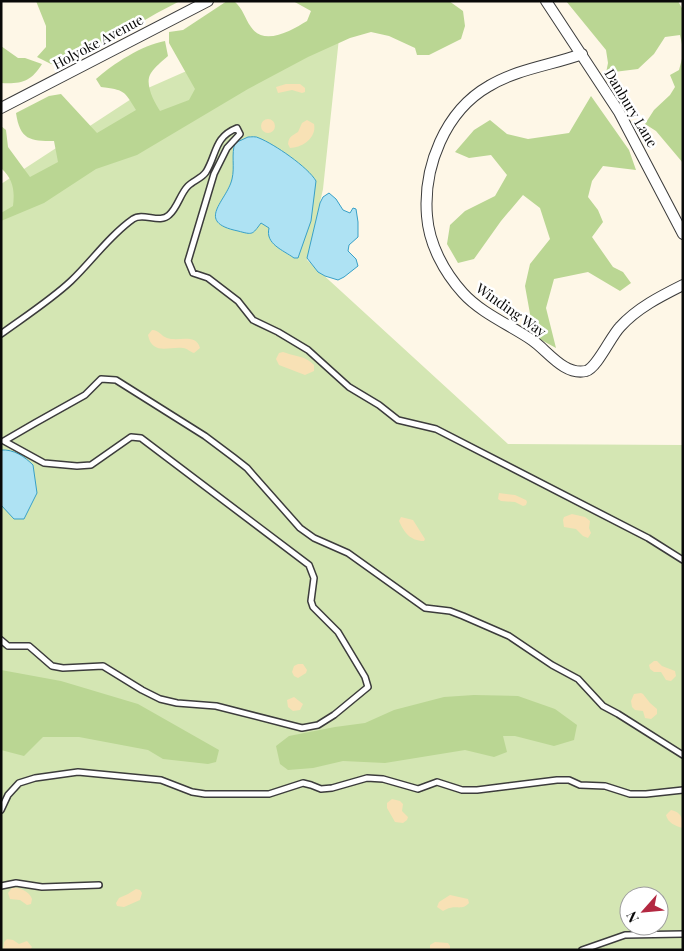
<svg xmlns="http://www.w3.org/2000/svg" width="684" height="951" font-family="'Playfair Display',serif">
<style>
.green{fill:#d4e6b3;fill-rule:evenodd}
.forest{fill:#bad693}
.sand{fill:#f8e1b5}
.water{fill:#aee2f3;stroke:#38a0c7}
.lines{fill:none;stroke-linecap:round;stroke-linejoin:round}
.lane-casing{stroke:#3c3c3c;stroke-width:8}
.street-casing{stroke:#3c3c3c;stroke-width:12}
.lane{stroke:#fff;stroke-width:5}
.street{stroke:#fff;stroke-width:10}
.labels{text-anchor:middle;stroke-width:5;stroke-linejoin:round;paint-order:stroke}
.street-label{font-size:14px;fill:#090909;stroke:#fff}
</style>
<rect width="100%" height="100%" fill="#fef7e7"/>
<path class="green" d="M339 38 323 189 307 260 508 444 683 445V950H1V184L148 88 250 43ZM629 896H659V926H629Z"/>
<path class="forest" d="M36 1H180L157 13 66 66 51 64 37 57 46 47V26Z
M227 1H234C244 10 244 17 251 27 264 47 292 30 307 21L311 11 293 1H449L463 11 465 26 461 39 429 55H417L415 48 389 36 371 32 350 38 308 57 248 89 137 155 96 169 44 203 1 221V213L13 206C15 190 13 179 1 168V126L6 130 8 147 30 177 58 162 54 141C30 141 20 140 16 113L49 96 61 94 97 133 136 110C124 90 124 90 101 87L96 79C113 64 142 45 165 41L168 56C162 61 155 67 151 73 144 83 154 102 160 111L189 100 195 89 169 43V32L183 30Z
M566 1H678L683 10V49L680 35 665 37 654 54 638 69 606 73 608 63 606 50Z
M1 46 18 58H25L42 64C31 82 21 84 1 83Z
M683 55V163L656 131 645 124 654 110 670 95 675 87 670 75 679 70Z
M591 96 629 150 636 170 603 166 592 181 588 197 598 210 603 222 592 237 613 267 623 272 631 283 620 291 588 272 554 279 546 308 556 348 534 336 525 286 530 264 550 239 540 208 523 195 501 221 474 259 458 263 447 244 450 225 465 211 495 196 507 175 491 155 469 158 455 152 474 130 490 120 507 134 528 139 569 133Z
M1 670 61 681 138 704 219 750 216 762 208 764 163 759 148 750 79 737H43L24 756 1 750Z
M474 695 518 696 555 709 577 725 574 740 554 746 515 736H503L507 752 494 757 465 750 385 763 343 761 313 768 288 770 280 764 276 746 289 736 335 727 365 723 394 710 444 697Z"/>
<path class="sand" d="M286 84H300L305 88V92L302 93 292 90 278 93 276 87Z
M261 126a7 7 0 1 1 14 0a7 7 0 1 1-14 0Z
M307 120 314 124C317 138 302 148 290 148L288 144C289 136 292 136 298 132L302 123Z
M152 330C159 330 161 336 167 338 178 342 196 333 200 348L194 353C190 352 187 348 183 348 170 346 152 356 148 335Z
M283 352C296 357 304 355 314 365V371L305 375 279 365 276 359 279 353Z
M499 493 515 495 526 500 527 502 526 505 523 506 515 502 501 501 498 499Z
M572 514 585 517 590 521 589 528 591 533 588 538 583 536 576 529 564 527 563 520 564 517Z
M401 517 413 520 425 539 424 541C410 541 404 532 399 521Z
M654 661H657L662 666 675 671 676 676 671 681 666 680 661 672H654L650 669 649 665Z
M298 664H303L307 670 306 673 298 678 294 676 292 672 294 666Z
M641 693 643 694 650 703 657 709V714L651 719 645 718 643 711 635 710 632 707 631 701 634 694Z
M294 697 303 704 300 710 293 711 288 707 287 700Z
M392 799 400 801 403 804 402 811 408 817 407 820 403 823 395 822 387 808V803Z
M671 810C681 812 683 818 683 828 675 826 668 823 666 815Z
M12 888C19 887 29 891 32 899L31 904 27 905 20 900 10 899 8 893Z
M136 889 140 890 142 893 140 900 124 907 117 906 116 903 119 898 128 894Z
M450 895 468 899 469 903C463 910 458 906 450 908 448 908 445 910 443 911L437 907 439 902Z
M7 939 13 940 19 944 27 941 32 947 30 950H3L4 942Z
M435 942 448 943 450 946V950H430V945Z"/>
<path class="water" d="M248 137C251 137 256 136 259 138 274 144 308 167 316 181L311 221 298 258H294C283 250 265 244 269 228L261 223C252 235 253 235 238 231 194 222 227 201 232 179 235 167 231 154 235 143Z
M329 193 336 199 343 210 350 213 353 208 356 209 358 222V237L349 245 348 251 356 259 358 266 344 277 338 280 325 276 318 272 307 258 320 203 323 197Z
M1 450C14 449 25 457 33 465L37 493 24 519H14L1 505Z"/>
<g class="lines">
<defs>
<path id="lane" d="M1 334C23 318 52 299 71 281 92 261 109 236 133 219 143 212 160 224 169 215 178 207 180 194 188 186 193 181 202 178 206 172 217 154 214 137 237 128L240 134 227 148 214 174 188 261 193 273 208 278 238 301 253 320 278 332 308 350 349 387 379 405 398 420 436 429 648 538 683 560
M1 640 8 646H29L52 666 63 668 103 666 142 690 160 699 177 703 216 706 302 728 318 725 334 715 368 687 365 677 338 632 313 607 311 601 314 578 309 565 141 438 131 437 91 465 77 466 44 463 4 441 35 423 85 395 101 379 116 380 205 436 233 457 247 468 300 528 314 538 348 553 425 608 450 611 463 616 509 636 552 665 578 679 603 706 618 714 683 755
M1 810 8 795 19 783 35 778 78 772 161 780 192 792 205 794H269L303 783 311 785 321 789 332 788 367 778 383 779 418 789 437 782 462 790H477L557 780H569L580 785 605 786 630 794H646L683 790
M1 886 16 883 42 887 99 885
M582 950 625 935 683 934"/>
<path id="street" d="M546 1 619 112 683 234
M582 54C552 65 517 69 489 86 445 111 423 167 427 216 429 244 444 272 463 293 481 313 510 325 532 340 547 350 564 376 586 371 597 368 611 336 620 327 637 308 661 296 683 285
M1 108 208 1"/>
</defs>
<use href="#lane" class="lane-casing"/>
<use href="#street" class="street-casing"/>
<use href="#lane" class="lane"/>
<use href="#street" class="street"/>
</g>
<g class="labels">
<g class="street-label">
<text transform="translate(98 42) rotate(-28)" y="5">Holyoke Avenue</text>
<text transform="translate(631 108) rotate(59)" y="5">Danbury Lane</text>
<text transform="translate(511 310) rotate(35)" y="5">Winding Way</text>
</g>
</g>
<rect width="684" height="951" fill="none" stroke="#090909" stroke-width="5"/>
<g transform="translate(644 911) rotate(243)"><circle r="24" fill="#ffffff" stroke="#9d9d9d"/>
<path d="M0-4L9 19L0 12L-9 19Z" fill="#b32841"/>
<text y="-8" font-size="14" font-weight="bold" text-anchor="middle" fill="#090909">N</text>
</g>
</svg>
